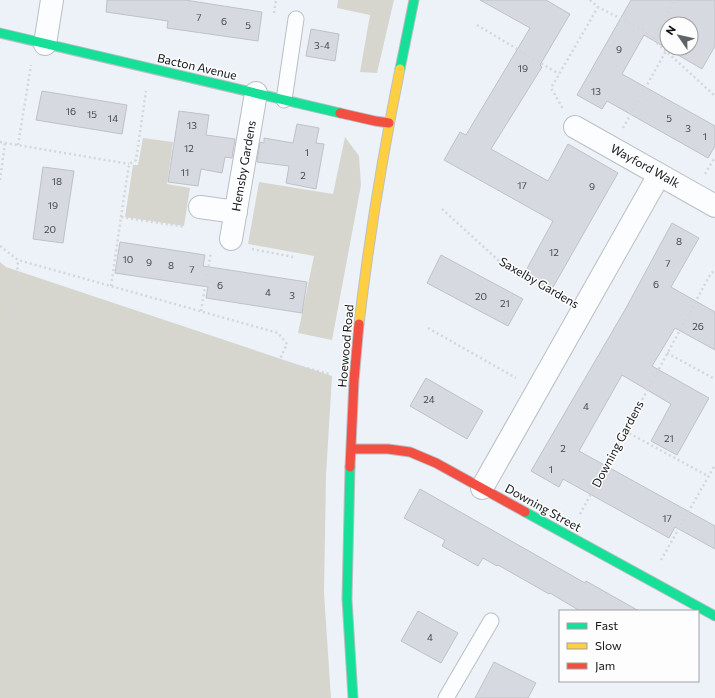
<svg xmlns="http://www.w3.org/2000/svg" width="715" height="698" font-family="Commissioner,sans-serif">
<style>
.green{fill:#d6d6ce}
.building{fill:#d6dae0;stroke:#bec2c7;fill-rule:evenodd}
.lines{fill:none;stroke-linecap:round;stroke-linejoin:round}
.lane-casing{stroke:#bbbfc4;stroke-width:17}
.street-casing{stroke:#bbbfc4;stroke-width:24}
.fast-casing{stroke:#bbbfc4;stroke-width:11}
.slow-casing{stroke:#bbbfc4;stroke-width:11}
.jam-casing{stroke:#bbbfc4;stroke-width:11}
.path{stroke:#d4d6d8;stroke-width:2.5;stroke-dasharray:2 3;stroke-linecap:butt}
.lane{stroke:#fcfdfe;stroke-width:15}
.street{stroke:#fcfdfe;stroke-width:22}
.fast{stroke:#16e098;stroke-width:9}
.slow{stroke:#ffcf43;stroke-width:9}
.jam{stroke:#f24e42;stroke-width:9}
.labels{text-anchor:middle;stroke-width:3;stroke-linejoin:round;paint-order:stroke}
.number-label{font-size:10px;fill:#44474c}
.street-label{font-size:12px;fill:#121519;stroke:#fdfdfd}
</style>
<rect width="100%" height="100%" fill="#edf2f9"/>
<path class="green" d="M338 0H394L377 73 360 72 370 15 337 8Z
M345 137 359 156 361 185 332 340 298 333 314 256 248 244 259 182 333 194Z
M143 138 173 142 167 184 190 188 184 226 125 217 133 165H138Z
M0 262 6 267 332 376 326 476 324 593 331 698H0Z"/>
<path class="building" d="M107 0H185L262 12 258 41 167 28 168 21 106 12Z
M480 0H546L570 14 540 65 542 67 491 149 548 181 568 144 618 173 552 289 524 274 553 221 444 160 460 132 466 135 530 28Z
M631 0H715V46L702 69 644 35 622 74 715 126V146L708 158 607 101 602 109 577 95ZM667 24H691V48H667Z
M311 29 339 34 335 61 306 56Z
M42 91 127 105 122 134 36 120Z
M179 111 209 115 206 135 235 139 232 158 225 157 222 173 201 169 198 186 168 182Z
M297 124 319 128 316 143 324 144 316 189 286 183 289 166 257 162 260 142 264 143V138L293 143Z
M43 167 74 171 63 243 33 239Z
M672 223 699 238 671 287 715 312V350L675 328 652 366 709 398 677 455 651 441 671 404 622 375 579 451 715 526V549L675 527 669 538 563 479 559 487 531 471 626 308Z
M120 242 205 255 203 266 307 282 302 313 206 298 208 287 115 273Z
M441 255 523 299 508 326 427 283Z
M426 378 483 411 467 439 410 406Z
M420 489 585 583 586 581 639 611H580L550 593 549 594 498 565 497 566 483 558 478 566 442 546 445 540 404 518Z
M418 611 458 633 441 663 401 641Z
M494 662 536 683 528 698H475Z"/>
<g class="lines">
<defs>
<path id="lane" d="M284 100 296 19
M446 698 491 621"/>
<path id="street" d="M45 44 52 0
M575 127 715 206
M200 207 236 212
M231 239 256 93
M482 488 659 175"/>
<path id="fast" d="M0 33 340 113
M400 69 414 0
M350 467 347 599 353 698
M525 512 715 616"/>
<path id="slow" d="M359 324C369 238 383 153 400 69"/>
<path id="jam" d="M340 113 375 121 389 123
M351 449H388L410 452 436 463 525 512
M350 467 354 380 359 324"/>
</defs>
<use href="#lane" class="lane-casing"/>
<use href="#street" class="street-casing"/>
<use href="#fast" class="fast-casing"/>
<use href="#slow" class="slow-casing"/>
<use href="#jam" class="jam-casing"/>
<path class="path" d="M590 0 598 7 643 30 715 96
M274 13 276 0
M477 25 559 74
M653 39 675 0
M563 107H562L551 88 598 7
M623 128 666 51
M0 142 129 164
M18 145 31 65
M705 174 715 157
M0 180 5 143
M442 209 498 260 562 296
M121 217 129 164 136 160 146 91
M0 246 18 260 278 333 287 344 279 361 330 374
M252 249 293 257
M111 286 121 217 185 227
M201 311 211 252
M428 328 516 378
M0 347 15 302 18 260
M667 353 715 379
M625 431 708 476
M580 514 711 273 715 271
M661 560 715 465
M0 570 20 559 49 549 60 552 81 534H98L214 472 252 469"/>
<use href="#lane" class="lane"/>
<use href="#street" class="street"/>
<use href="#fast" class="fast"/>
<use href="#slow" class="slow"/>
<use href="#jam" class="jam"/>
</g>
<g class="labels">
<g class="number-label">
<text x="199" y="21">7</text>
<text x="224" y="25">6</text>
<text x="248" y="29">5</text>
<text x="322" y="49">3-4</text>
<text x="619" y="53">9</text>
<text x="523" y="72">19</text>
<text x="596" y="95">13</text>
<text x="71" y="115">16</text>
<text x="92" y="118">15</text>
<text x="113" y="122">14</text>
<text x="669" y="122">5</text>
<text x="192" y="129">13</text>
<text x="688" y="132">3</text>
<text x="705" y="140">1</text>
<text x="189" y="152">12</text>
<text x="307" y="156">1</text>
<text x="185" y="176">11</text>
<text x="303" y="179">2</text>
<text x="57" y="185">18</text>
<text x="522" y="189">17</text>
<text x="592" y="190">9</text>
<text x="53" y="209">19</text>
<text x="50" y="233">20</text>
<text x="679" y="245">8</text>
<text x="554" y="256">12</text>
<text x="128" y="263">10</text>
<text x="149" y="266">9</text>
<text x="668" y="267">7</text>
<text x="171" y="269">8</text>
<text x="192" y="273">7</text>
<text x="656" y="288">6</text>
<text x="220" y="289">6</text>
<text x="268" y="296">4</text>
<text x="292" y="299">3</text>
<text x="481" y="300">20</text>
<text x="505" y="307">21</text>
<text x="698" y="330">26</text>
<text x="429" y="403">24</text>
<text x="586" y="410">4</text>
<text x="669" y="442">21</text>
<text x="563" y="452">2</text>
<text x="551" y="473">1</text>
<text x="667" y="522">17</text>
<text x="430" y="641">4</text>
</g>
<g class="street-label">
<text transform="translate(197 67) rotate(13)" y="4">Bacton Avenue</text>
<text transform="translate(244 166) rotate(-80)" y="4">Hemsby Gardens</text>
<text transform="translate(645 166) rotate(29)" y="4">Wayford Walk</text>
<text transform="translate(539 283) rotate(30)" y="4">Saxelby Gardens</text>
<text transform="translate(346 346) rotate(-85)" y="4">Hoewood Road</text>
<text transform="translate(618 444) rotate(-62)" y="4">Downing Gardens</text>
<text transform="translate(543 508) rotate(29)" y="4">Downing Street</text>
</g>
</g>
<rect x="559" y="610" width="140" height="72" fill="#fdfdfd" stroke="#9fa0a2"/>
<rect x="567" y="623" width="20" height="6" fill="#16e098" stroke="#9fa0a2"/>
<text x="595" y="630" font-size="12" fill="#121519">Fast</text>
<rect x="567" y="643" width="20" height="6" fill="#ffcf43" stroke="#9fa0a2"/>
<text x="595" y="650" font-size="12" fill="#121519">Slow</text>
<rect x="567" y="663" width="20" height="6" fill="#f24e42" stroke="#9fa0a2"/>
<text x="595" y="670" font-size="12" fill="#121519">Jam</text>
<g transform="translate(679 36) rotate(304)"><circle r="19" fill="#fdfdfd" stroke="#9fa0a2"/>
<path d="M0-3L7 15L0 10L-7 15Z" fill="#5f6267"/>
<text y="-6" font-size="11" font-weight="bold" text-anchor="middle" fill="#121519">N</text>
</g>
</svg>
